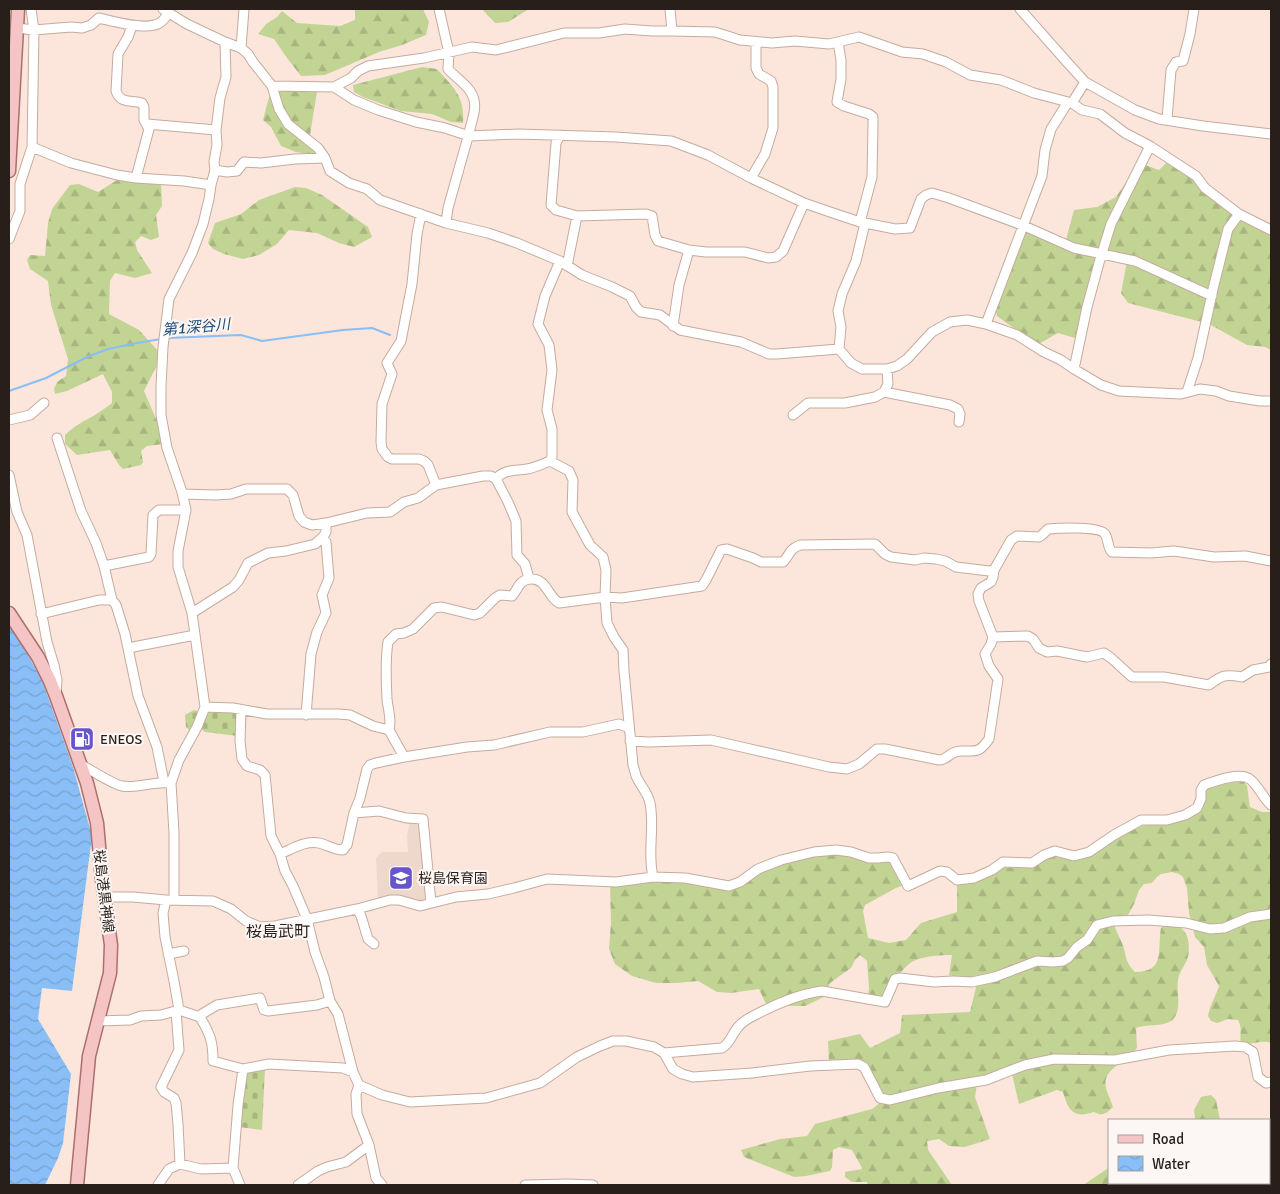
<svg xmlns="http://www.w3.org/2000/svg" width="1280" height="1194" font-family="Signika,'Noto Sans JP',sans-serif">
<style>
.education{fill:#eed8cb}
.forest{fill:url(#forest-firs)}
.cemetery{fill:url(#cemetery-stones)}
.water{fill:url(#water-waves)}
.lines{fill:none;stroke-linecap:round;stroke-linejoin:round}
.stream{stroke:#89bef6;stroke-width:2}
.minor-casing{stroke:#c5ab9e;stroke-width:11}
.primary-casing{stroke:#aa706f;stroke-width:15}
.minor{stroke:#fff;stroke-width:9}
.primary{stroke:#f5c4c4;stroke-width:12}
.labels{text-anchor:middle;stroke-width:4;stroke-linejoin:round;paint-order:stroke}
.poi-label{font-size:14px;fill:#291f1a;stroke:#fcf7f4;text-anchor:start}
.street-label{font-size:14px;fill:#291f1a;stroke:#fcf7f4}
.water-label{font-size:15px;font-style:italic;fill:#1e4d7a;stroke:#fcf7f4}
.quarter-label{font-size:16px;fill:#291f1a;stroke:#fcf7f4}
</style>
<defs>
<pattern id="forest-firs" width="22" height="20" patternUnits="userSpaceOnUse" patternTransform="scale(1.25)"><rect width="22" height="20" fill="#c2d494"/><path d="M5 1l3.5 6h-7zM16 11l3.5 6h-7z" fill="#a7b67f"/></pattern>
<pattern id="cemetery-stones" width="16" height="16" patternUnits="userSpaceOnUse" patternTransform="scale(1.25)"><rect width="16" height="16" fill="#c2d494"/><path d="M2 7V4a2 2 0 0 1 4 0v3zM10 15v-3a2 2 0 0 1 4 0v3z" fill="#a7b67f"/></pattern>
<pattern id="water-waves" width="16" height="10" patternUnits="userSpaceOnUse" patternTransform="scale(1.25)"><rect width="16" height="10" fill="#89bef6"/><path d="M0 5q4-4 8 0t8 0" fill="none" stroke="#76a3d2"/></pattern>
</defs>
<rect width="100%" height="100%" fill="#fce6db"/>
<path class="education" d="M410 821H420L428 901 420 902 378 901 376 858 382 852H408L407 836Z"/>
<path class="forest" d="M355 9H423L429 22 426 35 402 45 379 52 325 75 301 76 287 58 274 39 258 34 266 24 277 17 282 11 297 23 340 26 355 20Z
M482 9H529L508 22 495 23Z
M422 67 437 69C453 87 465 96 463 123L451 122 432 114 401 111 363 97 354 92 353 85Z
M279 90H312L317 92 310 135 317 144 321 156 296 152 281 146 271 127 263 120 269 97Z
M1168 161 1271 232V350L1265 347 1247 345 1209 324 1128 303 1121 293 1128 256 1100 251 1078 339 1058 333 1037 345 997 316 995 307 1024 232 1027 230 1064 247 1074 210 1097 207 1116 197 1131 175 1145 165 1159 170Z
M117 180 161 183 162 206 156 215 159 237 151 240 141 236 135 242 137 250 152 273 135 278 115 273 110 281 109 314 139 330 160 353 156 367 144 391 159 426 163 444 147 446 141 451 143 462 141 465 123 469 119 465 110 450 77 455 65 444V435C74 426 84 421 95 415 101 411 107 407 112 403V392L103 374 67 391 55 394 54 389 57 382 66 376 68 359 51 305 48 281 30 269 27 260 30 255 45 256 48 223 52 209 70 185 79 184 98 192Z
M295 187 306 188 322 195 368 227 372 237 354 247 339 243 317 233 289 230 277 244 259 255 243 259 224 254 213 249 208 243 215 223 241 214 259 200Z
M1242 779 1247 786 1250 807 1262 812H1271V1043C1260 1039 1252 1046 1241 1043 1239 1033 1243 1030 1238 1020L1228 1019 1217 1023 1211 1021 1208 1016C1210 1005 1216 996 1219 986L1207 965 1204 947 1195 937 1189 913 1187 888 1183 877 1179 874 1172 872 1161 874 1157 877 1152 883 1144 884 1139 890 1134 904 1128 915 1119 918 1114 924C1116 931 1119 936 1122 943 1127 955 1124 961 1135 972 1166 972 1157 950 1161 928L1165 925 1179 926C1181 928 1183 930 1185 932 1190 940 1190 954 1186 962 1183 968 1179 973 1178 980 1176 993 1183 1012 1171 1021 1163 1027 1146 1024 1136 1028L1137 1048C1135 1050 1134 1052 1132 1054 1122 1064 1102 1070 1106 1088 1107 1093 1111 1100 1113 1107 1107 1113 1103 1117 1094 1112 1073 1119 1068 1110 1063 1092L1057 1090 1019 1104 1012 1074 977 1084 975 1097 990 1139 965 1147 949 1146 939 1139 927 1141 928 1150 952 1185H868L867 1182H852L845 1177V1172L862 1169 861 1166 852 1150 839 1147 833 1150 832 1167 830 1171 806 1176 794 1177 744 1157 741 1150 780 1139 807 1136 815 1124 872 1109 881 1102 865 1063 857 1059 829 1064 828 1041 860 1034 870 1048 900 1033 902 1015 970 1012 978 979H963L949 975 952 955C940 955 919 956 909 964 898 973 890 988 882 999L868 996 869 988 867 961 860 955 855 960 851 968 830 983 824 997 805 1006H770L765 1002 759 989 731 993 717 992 698 981 676 983H656L632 976 615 964 609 949 611 922 610 884 660 880 685 882 727 890 741 885 764 869 809 855 836 853 889 861 904 885 896 888 865 905 863 911 868 938 889 943 906 940 921 923 957 912V885L976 882 1001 868 1034 867 1046 856 1078 859 1113 839 1142 826 1194 816 1203 804 1205 790 1220 782Z
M1211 1095 1216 1100 1220 1120H1192L1195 1118 1194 1110 1201 1097Z
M1269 1129H1271V1185H1083L1107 1169 1109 1166V1183H1269Z"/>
<path class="cemetery" d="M194 710 198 711 192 732 186 727 185 715Z
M206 711 238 712V736L205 732 200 728Z
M265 1068 262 1130 239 1127 245 1070Z"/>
<path class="water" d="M9 622 42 680 73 767 92 836 72 991 42 988 38 1019 71 1074 63 1143 58 1158 45 1185H9Z"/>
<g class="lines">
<path class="stream" d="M168 338 241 335 262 341 343 330 372 328 390 335
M9 391 46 378 87 357 108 349 137 343 161 339"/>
<defs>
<path id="minor" d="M163 9 169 13 187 24 225 42 241 48 248 54 253 62 272 86 279 109 288 124 318 148 325 158 330 171 349 183 367 189 380 200 446 223 488 233 517 243 560 261 582 275 612 287 630 296 636 307 641 312 660 315 680 330 741 342 769 354H777L839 349
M439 9 449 53 448 69C455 77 465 83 470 91 478 103 474 113 471 125 469 132 468 138 466 144L448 208 446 223
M670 9 672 31
M1020 9 1066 61 1085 82 1135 110 1159 119 1203 126 1271 134
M132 26 128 37 118 54 116 91C120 104 132 100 142 103L144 107V120L149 129 136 178
M17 28 34 30 71 27 82 28 91 25 99 18C113 21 149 32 161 22 164 20 166 16 169 13
M838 42 841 60V79L837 102 844 106 869 114 873 117V124L872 177 860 222
M241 48 244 9
M272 86 334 87 354 100 378 110 416 122 445 128 469 136 518 134 616 137 671 141 708 155 751 178 804 203 830 212 860 222 895 229 910 228 921 199 926 195 932 193 949 198 1022 225 1074 248 1135 261 1212 296
M334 87 351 78 358 71 368 66 424 58 472 47 496 50 564 33H599L625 29 652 31H672L715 32 740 40 772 43 795 41 829 44 859 37 902 52 923 54 946 62 970 75 1001 80 1034 93 1072 103 1082 110 1100 114 1125 133 1150 146 1196 176 1205 188 1239 214 1271 230
M1072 103 1085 82
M1167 119 1171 70 1176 62 1183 61 1190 34 1194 9
M147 124 216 130
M560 135 556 143 551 205 556 210 577 216 646 214 652 216 655 235 658 241 689 250 706 252H745L768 258 776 257 783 251 804 203
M32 147 71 163 117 175 136 178 184 181 211 185
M215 170 227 172 237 171 244 162 261 163 295 159 325 158
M751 178 765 154 773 128V87L771 81 759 74 756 68V42
M421 214 417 234 412 284 401 341 387 363 392 374 382 404 381 442 382 449 388 457 392 459H419L424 461 428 465 436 485
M865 223 856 261 842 294 838 311 841 327 839 349 851 363 862 369H887L897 366 907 359 932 332 950 322 967 320 986 324 1017 335 1044 352 1061 360 1074 369 1101 385 1119 391 1181 394 1200 389 1216 391 1229 396 1260 401H1271
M9 239 20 211V184L32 147 34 30 31 9
M567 266 577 216
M986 324 1042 176 1045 150 1051 129 1068 102
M673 326 679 285 689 250
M1074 369 1087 307 1099 263 1111 224 1150 146
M884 392 950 405 958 409 960 414 959 422
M1187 392 1198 358 1213 289 1228 229 1239 214
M793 415 808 403H845L875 397 884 392 888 384 887 369
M9 420 30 415 44 403
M57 438 81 511 96 543 104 566 112 600
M550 461 552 457V429L547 410 552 370 549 345 538 324 545 296 560 261
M9 475 17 512 27 535 47 642 54 665 57 680 56 694
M496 479C503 469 516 471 527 469 534 468 543 464 550 461L569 471 573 480 572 512 590 545 603 557 606 570 605 597 607 623 614 637 623 650 624 671 633 765C634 768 635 772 636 776 640 785 648 793 650 803 655 829 647 852 653 877
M183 494 216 495 231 494 246 489H287L293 495 299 516 304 522 312 525 326 523 367 513 390 512 404 502 418 498 436 485 483 476H491L496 479 508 502 516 521 517 555 525 564 529 579
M104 566 149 557 151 554 153 515 159 510H186
M192 613 233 587 239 580 248 563 268 553 286 551 315 544 323 537 326 532V523
M41 614 99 600H112L116 605 125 634 138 696 157 747 164 782
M993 637 1028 636 1033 639 1039 648 1047 652 1057 651 1087 657 1104 653 1111 658 1132 677H1164L1209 685C1222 675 1225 674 1242 677L1253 670 1269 667 1271 664
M128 648 195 635
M205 707 233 708 267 714H339L350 715 373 726 389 730
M241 710 240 741 242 759 247 766 260 770 265 775 271 836 280 854 285 871 293 886 307 919 315 952 324 977 330 1001 338 1014 353 1072 359 1085 382 1095 410 1102 486 1098 540 1083 577 1057 600 1046 613 1041H626L654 1047 664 1053 673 1069 682 1074 693 1077 752 1073 810 1066 858 1064 864 1067 880 1098 890 1100 938 1088 986 1080 1025 1065 1054 1059 1115 1060 1169 1050 1235 1046 1245 1047 1253 1052 1258 1077 1266 1083 1271 1082
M306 715 311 654 317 632 326 613 322 595 329 578 326 542 323 537
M630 741 649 742 711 740 829 767 847 769 859 764 877 749H885L939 760C946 760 948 755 953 753 957 751 958 751 961 751 977 751 979 753 989 739L998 679 989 666 985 654 991 644 993 637 979 601 978 594 981 588 991 582 993 577 994 570 1011 540 1017 536 1039 537 1042 535 1048 529C1058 528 1100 526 1105 534 1109 540 1107 547 1112 552L1151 553 1174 551 1214 557 1245 556 1271 561
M404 757 389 730C392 718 388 711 387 699 386 680 385 661 388 642L396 634 404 633 413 629 434 608 442 607 474 615 480 613 495 598 500 595 512 596C516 592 517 587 521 583 527 577 538 578 543 584 550 591 550 597 559 603L605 597 622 598 702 586 706 580 721 550 727 549 753 558 761 562H783C791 554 788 550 800 545L875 544 885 554 891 557 915 560 924 558 936 559 945 561 956 567 989 571 994 570
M80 764C89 769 114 785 122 786 138 789 153 781 169 783
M354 813 379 811 406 818 423 819 431 903
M280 854C292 849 306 840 319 843 328 845 334 850 343 850L347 845 354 813 360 798 367 769 370 765 376 763 404 757 467 747 494 745 550 732H583L619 724 629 728
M104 897H133L166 900 213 901 231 909 246 921 260 927 275 926 357 909 390 900H399L420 906 456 897 488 894 514 888 547 879 616 882 653 877 685 878 729 886 740 882 758 869 781 860 814 852 836 850 851 852 869 858H878L888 857 893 858 908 886 940 871 947 872 957 880 974 878 992 870 1003 862 1032 863 1044 855 1055 851 1074 856 1089 852 1114 835 1141 820H1167L1185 815 1197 808 1201 799V790L1204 785C1215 781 1241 771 1251 780 1259 787 1263 798 1271 805
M174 899V833L171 783 179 760 197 727 205 707 192 613 178 567V551L186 510 182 492 167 448 161 415V386L163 347 169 299 192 253 203 224 209 199 211 185 215 170 214 162 217 145 216 130 220 98 226 77 225 42
M166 900 163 913 165 937 174 981 179 1010
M357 909 361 916 368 939 374 944
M168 954 184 951
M176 1011 179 1050 161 1087 164 1092 174 1098 176 1103 178 1124 180 1164
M200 1017 202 1014 217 1005 260 998 264 1010 268 1011 317 1005 330 1001
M98 1021 130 1020 141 1016 161 1015 179 1010 200 1017C210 1034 213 1041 213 1061L243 1069 269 1064 343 1068 353 1072
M664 1053 722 1048C731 1043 732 1033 739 1026 743 1021 749 1018 755 1015 776 1004 798 994 822 991L885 1002 895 979 900 978 934 982 953 981 972 982 995 977 1037 961 1053 962 1063 961 1068 958 1077 947 1087 940 1097 925 1113 921 1148 920 1186 923 1210 929 1224 928 1250 917 1271 914
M359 1085 356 1094 357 1114 369 1145 376 1178 382 1185
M233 1168 238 1105 243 1069
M158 1185 169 1169 180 1164 201 1169 233 1168 240 1185
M298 1185 318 1171 327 1167 346 1162 369 1145
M525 1185 568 1184 593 1185"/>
<path id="primary" d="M9 171 18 9
M9 613 38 657 50 681 56 696 87 783 97 823 102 880 111 945 110 973 89 1056 77 1185"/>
</defs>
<use href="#minor" class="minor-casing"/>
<use href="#primary" class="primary-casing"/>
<use href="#minor" class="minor"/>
<use href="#primary" class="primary"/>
</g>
<defs>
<symbol id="fuel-square" viewBox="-11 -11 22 22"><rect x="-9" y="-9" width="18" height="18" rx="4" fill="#6854cd" stroke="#fcf7f4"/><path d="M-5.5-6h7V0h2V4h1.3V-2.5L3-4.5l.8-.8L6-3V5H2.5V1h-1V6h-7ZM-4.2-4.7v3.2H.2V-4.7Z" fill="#fff"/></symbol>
<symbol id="school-square" viewBox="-11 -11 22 22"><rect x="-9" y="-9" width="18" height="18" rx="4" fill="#6854cd" stroke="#fcf7f4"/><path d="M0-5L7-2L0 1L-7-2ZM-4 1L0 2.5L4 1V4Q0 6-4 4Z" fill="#fff"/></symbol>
</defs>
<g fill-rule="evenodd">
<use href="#fuel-square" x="68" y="725" width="28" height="28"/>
<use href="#school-square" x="387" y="864" width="28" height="28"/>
</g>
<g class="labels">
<g class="poi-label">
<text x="100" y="744">ENEOS</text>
<text x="418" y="883">桜島保育園</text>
</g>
<g class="street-label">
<text transform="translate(104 891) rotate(83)" y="5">桜島港黒神線</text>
</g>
<g class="water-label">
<text transform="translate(196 327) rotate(-5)" y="5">第1深谷川</text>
</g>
<g class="quarter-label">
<text x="278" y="937">桜島武町</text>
</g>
</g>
<rect width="1280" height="1194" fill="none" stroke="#291f1a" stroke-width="20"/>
<rect x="1108" y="1119" width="162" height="65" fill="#fcf7f4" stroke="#a8a19d"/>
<rect x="1118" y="1135" width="25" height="8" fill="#f5c4c4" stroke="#a8a19d"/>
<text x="1152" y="1144" font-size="15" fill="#291f1a">Road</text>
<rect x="1118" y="1156" width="25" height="15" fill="url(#water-waves)" stroke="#a8a19d"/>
<text x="1152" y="1169" font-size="15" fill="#291f1a">Water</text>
</svg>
